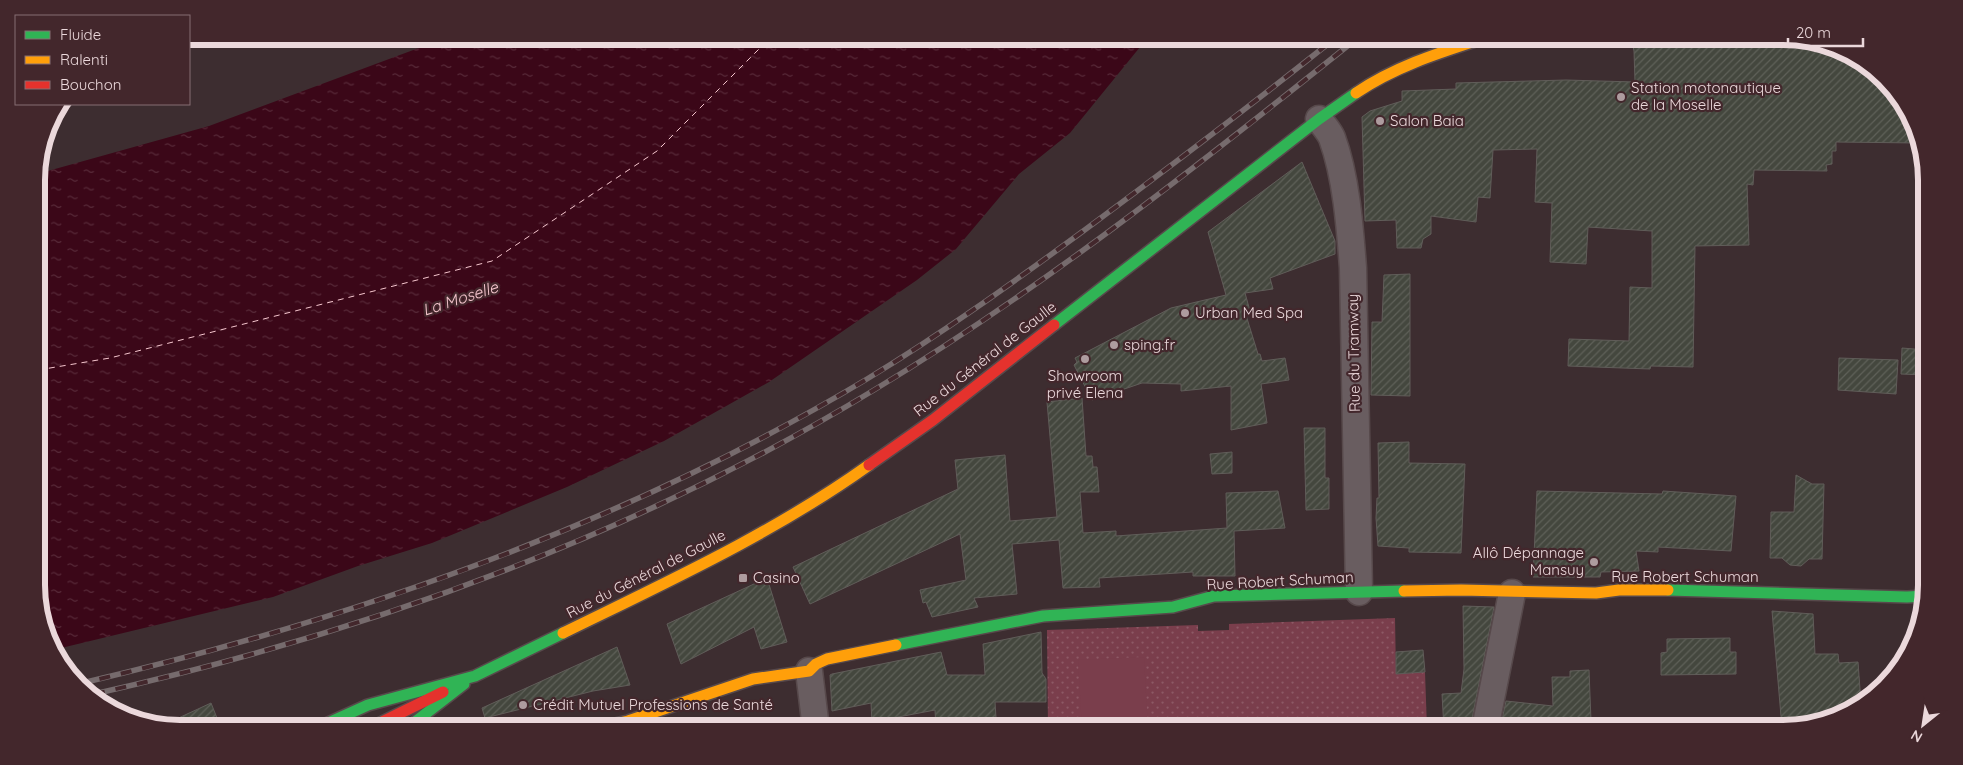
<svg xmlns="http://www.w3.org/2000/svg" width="1963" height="765" font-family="Quicksand,sans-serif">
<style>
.park{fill:url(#park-dots)}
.pitch{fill:#7a3e4c}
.water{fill:url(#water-ripples)}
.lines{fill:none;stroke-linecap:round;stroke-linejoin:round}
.ferry{stroke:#f6c7cf;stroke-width:1;stroke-dasharray:6 5;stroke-linecap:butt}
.building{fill:url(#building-hatch);stroke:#605d59}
.street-casing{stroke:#57494b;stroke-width:29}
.fast-casing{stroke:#57494b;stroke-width:14}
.slow-casing{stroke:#57494b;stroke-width:14}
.jam-casing{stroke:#57494b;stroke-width:14}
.street{stroke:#695d60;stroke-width:26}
.fast{stroke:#30b455;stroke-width:11}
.slow{stroke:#ff9f0a;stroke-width:11}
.jam{stroke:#e5322d;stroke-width:11}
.rail-casing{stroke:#766b6d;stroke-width:5.5}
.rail{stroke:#43272c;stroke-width:4;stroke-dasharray:11;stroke-linecap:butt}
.poi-dot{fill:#ae9c9f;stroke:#43272c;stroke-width:2}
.labels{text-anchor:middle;stroke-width:4.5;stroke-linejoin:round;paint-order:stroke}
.poi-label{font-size:15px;fill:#ebd8db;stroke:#43272c;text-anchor:start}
.street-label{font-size:15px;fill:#ebd8db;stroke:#43272c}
.water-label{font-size:16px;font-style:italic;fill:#f6c7cf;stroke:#43272c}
.rim{fill:none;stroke:#ebd8db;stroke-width:6}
</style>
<defs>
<pattern id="park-dots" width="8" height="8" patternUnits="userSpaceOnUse" patternTransform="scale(1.25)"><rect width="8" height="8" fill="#7a3e4c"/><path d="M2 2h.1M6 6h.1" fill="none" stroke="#8d5965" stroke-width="1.8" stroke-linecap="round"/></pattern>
<pattern id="water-ripples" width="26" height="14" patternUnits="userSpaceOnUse" patternTransform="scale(1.25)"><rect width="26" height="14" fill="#3b0718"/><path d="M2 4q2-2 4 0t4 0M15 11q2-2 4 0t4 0" fill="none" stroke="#582a39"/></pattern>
<pattern id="building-hatch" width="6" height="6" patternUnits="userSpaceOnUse" patternTransform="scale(1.25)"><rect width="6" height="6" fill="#44473e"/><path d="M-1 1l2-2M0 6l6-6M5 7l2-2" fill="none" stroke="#5f6159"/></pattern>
</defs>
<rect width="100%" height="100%" fill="#3d2d30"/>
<path class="park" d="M1395 618 1396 674 1425 672 1427 729H1048L1047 630 1198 625V631L1229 630V624Z"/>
<path class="pitch" d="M1144 657 1148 729H1082L1078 660Z"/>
<path class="water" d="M443 36H1149L1070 133 1019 174 956 249 917 280 769 382 664 441 567 487 432 543 358 566 273 597 57 649 39 613 37 174 209 126 424 46Z"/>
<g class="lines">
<path class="ferry" d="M38 370 110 358 492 261 657 151 772 36"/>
</g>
<path class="building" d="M1631 36H1783L1829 44 1897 92 1918 143 1836 142V151H1832V164L1826 165 1827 171 1754 170 1753 185 1747 184 1749 245 1695 246 1693 367 1651 366 1650 369 1568 366 1569 339 1629 341 1630 287 1652 288V231L1588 227 1586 264 1550 262 1552 203 1535 202 1537 149 1493 150 1490 198 1478 197 1476 222 1431 216V234L1423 239 1421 248H1397L1396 220 1365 221 1362 117 1370 111 1402 101V91L1456 89V83L1566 80 1635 82 1634 51Z
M1302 162 1335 241V254L1270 278 1273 289 1245 293 1250 311 1245 312 1258 354H1260L1262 361 1285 358 1289 380 1261 384 1267 423 1231 430V386L1181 391V384L1142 383 1092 400 1074 365 1077 362 1075 358 1171 308 1226 295 1208 232Z
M1410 274V396L1371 395 1372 322H1382L1384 275Z
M1902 348 1926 350V375L1901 374Z
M1839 358 1898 360 1896 394 1838 390Z
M1082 398 1086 456H1092L1093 467H1097L1099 492H1080L1083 533 1116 531V536L1227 528 1226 493 1278 491 1285 528 1234 531 1235 576H1193V572L1099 578 1100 587 1063 588 1059 540 1012 544 1017 594 974 598 978 607 932 617 926 602 923 603 920 590 966 580 960 534 810 604 793 567 958 489 955 460 1005 455 1010 521 1057 517 1047 402Z
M1304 428H1325V478H1329V509L1306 510Z
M1409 442V463L1465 464 1461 553 1409 552V548L1378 546 1376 518 1377 498H1379L1378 443Z
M1232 452V473L1212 474 1210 454Z
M1796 475 1812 484H1824L1822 559H1809L1801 566 1790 565 1782 558H1770L1771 512H1794Z
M1537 491 1662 494 1663 491 1736 496 1731 551 1658 547V552L1636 551 1639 571 1601 572 1600 577H1533Z
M767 578 787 642 761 649 754 627 681 664 667 624Z
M1463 606 1494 607 1470 729H1444L1442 694 1461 693 1464 669Z
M1772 611 1813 614 1815 654H1838L1839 663 1858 662 1861 703 1792 728H1782Z
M1041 632 1042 673 1046 679V702H995L996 718 987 719V728L936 729 935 710 872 722 871 703 832 711 830 675 832 674 941 652 947 675H985L983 644Z
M1730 638V652H1736V674L1661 675V653L1667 652V639Z
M617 647 630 685 593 691 485 718 482 708Z
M1423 650 1425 672 1396 674V652Z
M1589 670 1591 721 1518 722V728L1500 729 1506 701 1553 706 1552 677H1570V671Z
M211 703 219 723 207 729H180L161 726Z"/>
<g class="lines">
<defs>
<path id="street" d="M1319 119C1323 125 1329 131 1332 138 1346 176 1350 227 1353 268L1359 592
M809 671 816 729
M1485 729 1512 593"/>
<path id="fast" d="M1054 325 1319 119 1356 93
M1668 590 1907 597 1925 596
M896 645 1043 616 1173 607 1214 596 1404 591
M315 729 368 705 475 676 563 633
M406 729 464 684"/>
<path id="slow" d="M1356 93C1397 65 1445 51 1491 36
M1404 591 1461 590 1596 593 1619 590H1668
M563 633C667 582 774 533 869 465
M593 729 628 721 753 679 809 671 816 664 827 659 896 645"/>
<path id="jam" d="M869 465 933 420 1054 325
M368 729 443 692"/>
</defs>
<use href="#street" class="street-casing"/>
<use href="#fast" class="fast-casing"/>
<use href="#slow" class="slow-casing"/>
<use href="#jam" class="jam-casing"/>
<use href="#street" class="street"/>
<use href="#fast" class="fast"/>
<use href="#slow" class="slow"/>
<use href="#jam" class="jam"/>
<defs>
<path id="rail" d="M78 684C353 620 623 525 867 379 943 333 1015 281 1086 229 1171 166 1255 102 1338 36
M94 694C366 633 635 535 874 390 1045 287 1204 161 1360 36"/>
</defs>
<use href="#rail" class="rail-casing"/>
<use href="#rail" class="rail"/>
</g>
<g class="poi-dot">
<circle cx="1621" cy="97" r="5"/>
<circle cx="1380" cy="121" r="5"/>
<circle cx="1185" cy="313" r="5"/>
<circle cx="1114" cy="345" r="5"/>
<circle cx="1085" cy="359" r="5"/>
<circle cx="1594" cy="562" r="5"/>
<rect x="738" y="573" width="10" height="10" rx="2.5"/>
<circle cx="523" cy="705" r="5"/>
</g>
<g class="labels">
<g class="poi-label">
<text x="1631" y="93">Station motonautique<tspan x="1631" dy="17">de la Moselle</tspan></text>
<text x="1390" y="126">Salon Baia</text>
<text x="1195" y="318">Urban Med Spa</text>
<text x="1124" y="350">sping.fr</text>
<text x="1085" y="381" text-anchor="middle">Showroom<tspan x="1085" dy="17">privé Elena</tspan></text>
<text x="1584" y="558" text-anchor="end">Allô Dépannage<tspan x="1584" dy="17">Mansuy</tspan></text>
<text x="753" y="583">Casino</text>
<text x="533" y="710">Crédit Mutuel Professions de Santé</text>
</g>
<g class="street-label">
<text transform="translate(1354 353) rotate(-91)" y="5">Rue du Tramway</text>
<text transform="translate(985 359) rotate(-38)" y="5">Rue du Général de Gaulle</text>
<text transform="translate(646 574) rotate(-27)" y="5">Rue du Général de Gaulle</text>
<text x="1685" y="582">Rue Robert Schuman</text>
<text transform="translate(1280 581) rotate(-3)" y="5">Rue Robert Schuman</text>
</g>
<g class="water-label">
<text transform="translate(460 298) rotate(-18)" y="6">La Moselle</text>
</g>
</g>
<path d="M0 0H1963V765H0ZM180 45H1783A135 135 0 0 1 1918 180V585A135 135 0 0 1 1783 720H180A135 135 0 0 1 45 585V180A135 135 0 0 1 180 45Z" fill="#43272c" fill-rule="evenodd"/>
<path class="rim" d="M180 45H1783A135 135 0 0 1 1918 180V585A135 135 0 0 1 1783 720H180A135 135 0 0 1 45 585V180A135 135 0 0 1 180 45Z"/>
<rect x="15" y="15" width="175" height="90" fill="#43272c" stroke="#866e72"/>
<rect x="25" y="31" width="25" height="8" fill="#30b455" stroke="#866e72"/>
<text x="60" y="40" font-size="15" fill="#ebd8db">Fluide</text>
<rect x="25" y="56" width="25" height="8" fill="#ff9f0a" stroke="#866e72"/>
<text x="60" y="65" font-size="15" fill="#ebd8db">Ralenti</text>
<rect x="25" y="81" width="25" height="8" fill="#e5322d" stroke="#866e72"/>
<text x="60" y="90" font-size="15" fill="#ebd8db">Bouchon</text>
<g transform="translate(1923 725) rotate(210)" stroke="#43272c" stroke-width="4" paint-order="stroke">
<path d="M0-4L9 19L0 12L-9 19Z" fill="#ebd8db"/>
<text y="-8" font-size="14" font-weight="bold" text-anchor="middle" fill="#ebd8db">N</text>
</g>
<path d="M1788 38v8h75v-8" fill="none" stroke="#ebd8db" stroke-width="2.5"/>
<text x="1796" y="38" font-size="15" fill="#ebd8db" stroke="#43272c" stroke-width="4" paint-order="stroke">20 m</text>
</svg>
